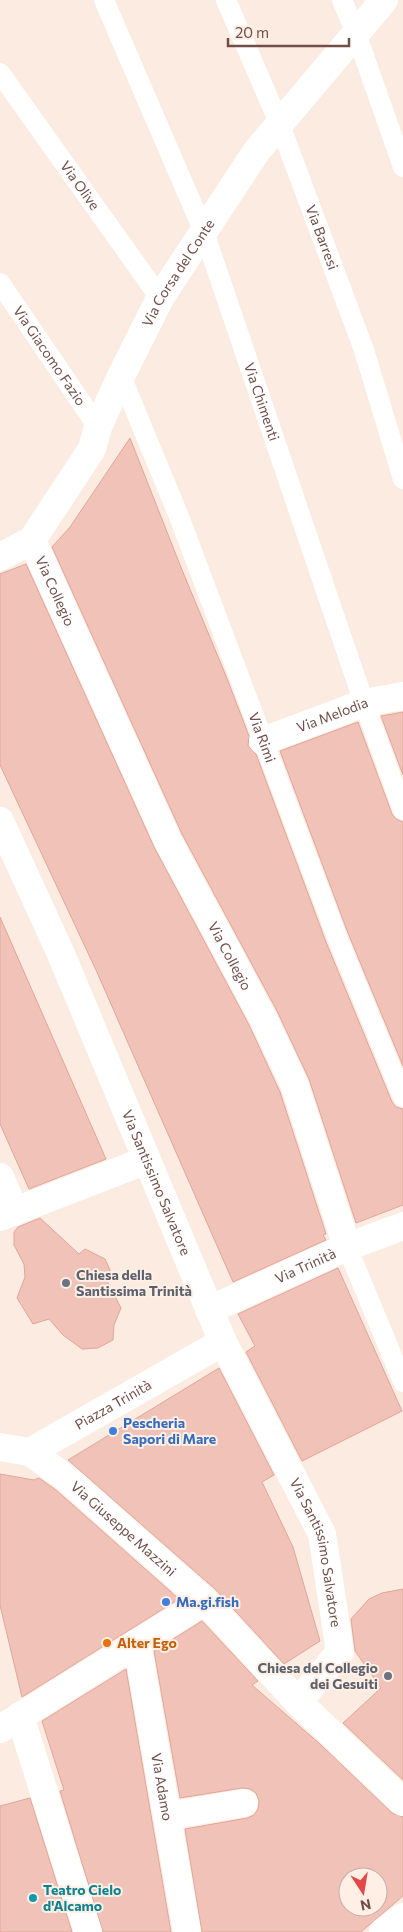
<svg xmlns="http://www.w3.org/2000/svg" width="403" height="1932" font-family="Commissioner,sans-serif">
<style>
.building{fill:#f1c2b8;stroke:#e3a598;fill-rule:evenodd}
.lines{fill:none;stroke-linecap:round;stroke-linejoin:round}
.lane{stroke:#fff;stroke-width:20}
.street{stroke:#fff;stroke-width:28}
.worship-dot{fill:#6b7280;stroke:#ffefe5;stroke-width:2}
.shop-dot{fill:#3f7fe0;stroke:#ffefe5;stroke-width:2}
.food-dot{fill:#e8710a;stroke:#ffefe5;stroke-width:2}
.culture-dot{fill:#0f9aa8;stroke:#ffefe5;stroke-width:2}
.labels{text-anchor:middle;stroke-width:4;stroke-linejoin:round;paint-order:stroke}
.street-label{font-size:14px;fill:#724e48;stroke:#ffefe5}
.worship-label{font-size:14px;font-weight:bold;fill:#5b616d;stroke:#ffefe5;text-anchor:start}
.shop-label{font-size:14px;font-weight:bold;fill:#366cbe;stroke:#ffefe5;text-anchor:start}
.food-label{font-size:14px;font-weight:bold;fill:#c56008;stroke:#ffefe5;text-anchor:start}
.culture-label{font-size:14px;font-weight:bold;fill:#0d838f;stroke:#ffefe5;text-anchor:start}
</style>
<rect width="100%" height="100%" fill="#fcebe0"/>
<path class="building" d="M130 438 180 565 226 676 249 736 248 746 256 754 326 942 392 1102 396 1107 403 1109V1205L356 1223 309 1079 277 1011 182 834 52 547 70 527Z
M26 564 154 847 249 1025 280 1092 326 1234 323 1235 326 1240 233 1282 96 970 0 765V574Z
M403 712V775L381 716Z
M358 722 392 814 396 819 403 822V1066L348 933 280 751Z
M0 917 106 1159 29 1189 0 1124Z
M40 1218 79 1254 85 1249 105 1259 110 1270 107 1281 121 1308 114 1325 113 1340 98 1348 82 1349 63 1335 49 1319 33 1324 17 1298 25 1277 24 1264 14 1245V1232L18 1227Z
M338 1268 402 1411 302 1461 246 1352 255 1346 238 1314Z
M219 1368 274 1475 262 1482 293 1547 320 1641 284 1664 215 1589 68 1460Z
M0 1474 34 1480 39 1478 56 1490 179 1599 22 1697 0 1605Z
M403 1589V1780L343 1723 381 1688 355 1651 351 1619 369 1599 382 1593Z
M202 1621 258 1681 252 1685 320 1744 392 1813 403 1817V1896L361 1932H202L185 1829 247 1818 254 1815 258 1809 259 1801 256 1793 250 1789 242 1788 180 1798 154 1651ZM348 1877H378V1907H348Z
M126 1669 171 1932H103L60 1791 64 1790 42 1721Z
M30 1798 72 1932H0V1806Z"/>
<g class="lines">
<g class="lane">
<path id="s1" d="M104 0 204 232 364 703 403 810"/>
<path id="s2" d="M226 0 280 125 364 350 403 479"/>
<path d="M342 0 356 33 403 167"/>
<path id="s3" d="M0 73 160 298"/>
<path id="s4" d="M0 283 98 427"/>
<path id="s5" d="M121 376 180 519 337 937 403 1097"/>
<path d="M347 1247 403 1382"/>
</g>
<g class="street">
<path id="s6" d="M32 540 168 841 263 1018 295 1086 347 1247"/>
<path id="s7" d="M0 557 32 540 92 449 98 427 121 376 160 298 256 152 384 0"/>
<path id="s8" d="M263 741 364 703 403 696"/>
<path id="s9" d="M0 821 61 954 223 1342 322 1534 340 1652 298 1702"/>
<path d="M0 1177 15 1212"/>
<path d="M0 1217 147 1160"/>
<path id="s10" d="M209 1310 347 1247 403 1226"/>
<path id="s11" d="M0 1447 30 1452 223 1342"/>
<path id="s12" d="M30 1452 66 1478 205 1601 298 1702 403 1802"/>
<path id="s13" d="M137 1643 187 1932"/>
<path d="M20 1716 88 1932"/>
<path d="M0 1729 205 1601"/>
<path d="M167 1816 244 1803"/>
<path d="M383 1932 403 1917"/>
</g>
</g>
<g class="worship-dot">
<circle cx="66" cy="1283" r="5"/>
<circle cx="388" cy="1676" r="5"/>
</g>
<g class="shop-dot">
<circle cx="113" cy="1431" r="5"/>
<circle cx="166" cy="1602" r="5"/>
</g>
<circle class="food-dot" cx="107" cy="1643" r="5"/>
<circle class="culture-dot" cx="33" cy="1898" r="5"/>
<g class="labels">
<g class="street-label">
<text dy="5" stroke="none"><textPath href="#s3" startOffset="138">Via Olive</textPath></text>
<text dy="5" stroke="none"><textPath href="#s2" startOffset="256">Via Barresi</textPath></text>
<text dy="5" stroke="none"><textPath href="#s7" startOffset="342">Via Corsa del Conte</textPath></text>
<text dy="5" stroke="none"><textPath href="#s4" startOffset="88">Via Giacomo Fazio</textPath></text>
<text dy="5" stroke="none"><textPath href="#s1" startOffset="432">Via Chimenti</textPath></text>
<text dy="5" stroke="none"><textPath href="#s6" startOffset="56">Via Collegio</textPath></text>
<text dy="5" stroke="none"><textPath href="#s8" startOffset="74">Via Melodia</textPath></text>
<text dy="5" stroke="none"><textPath href="#s5" startOffset="388">Via Rimi</textPath></text>
<text dy="5" stroke="none"><textPath href="#s6" startOffset="461">Via Collegio</textPath></text>
<text dy="5" stroke="none"><textPath href="#s9" startOffset="394">Via Santissimo Salvatore</textPath></text>
<text dy="5" stroke="none"><textPath href="#s10" startOffset="106">Via Trinità</textPath></text>
<text dy="5" stroke="none"><textPath href="#s11" startOffset="126">Piazza Trinità</textPath></text>
<text dy="5" stroke="none"><textPath href="#s12" startOffset="121">Via Giuseppe Mazzini</textPath></text>
<text dy="5" stroke="none"><textPath href="#s9" startOffset="799">Via Santissimo Salvatore</textPath></text>
<text dy="5" stroke="none"><textPath href="#s13" startOffset="146">Via Adamo</textPath></text>
</g>
<g class="worship-label">
<text x="76" y="1280">Chiesa della<tspan x="76" dy="16">Santissima Trinità</tspan></text>
<text x="378" y="1673" text-anchor="end">Chiesa del Collegio<tspan x="378" dy="16">dei Gesuiti</tspan></text>
</g>
<g class="shop-label">
<text x="123" y="1428">Pescheria<tspan x="123" dy="16">Sapori di Mare</tspan></text>
<text x="176" y="1607">Ma.gi.fish</text>
</g>
<g class="food-label">
<text x="117" y="1648">Alter Ego</text>
</g>
<g class="culture-label">
<text x="43" y="1895">Teatro Cielo<tspan x="43" dy="16">d'Alcamo</tspan></text>
</g>
</g>
<g transform="translate(363 1892) rotate(168)"><circle r="24" fill="#ffefe5" stroke="#c7afa6"/>
<path d="M0-4L9 19L0 12L-9 19Z" fill="#e54745"/>
<text y="-8" font-size="14" font-weight="bold" text-anchor="middle" fill="#724e48">N</text>
</g>
<path d="M228 38v8h121v-8" fill="none" stroke="#724e48" stroke-width="2.5"/>
<text x="235" y="38" font-size="15" fill="#724e48" stroke="#ffefe5" stroke-width="4" paint-order="stroke">20 m</text>
</svg>
